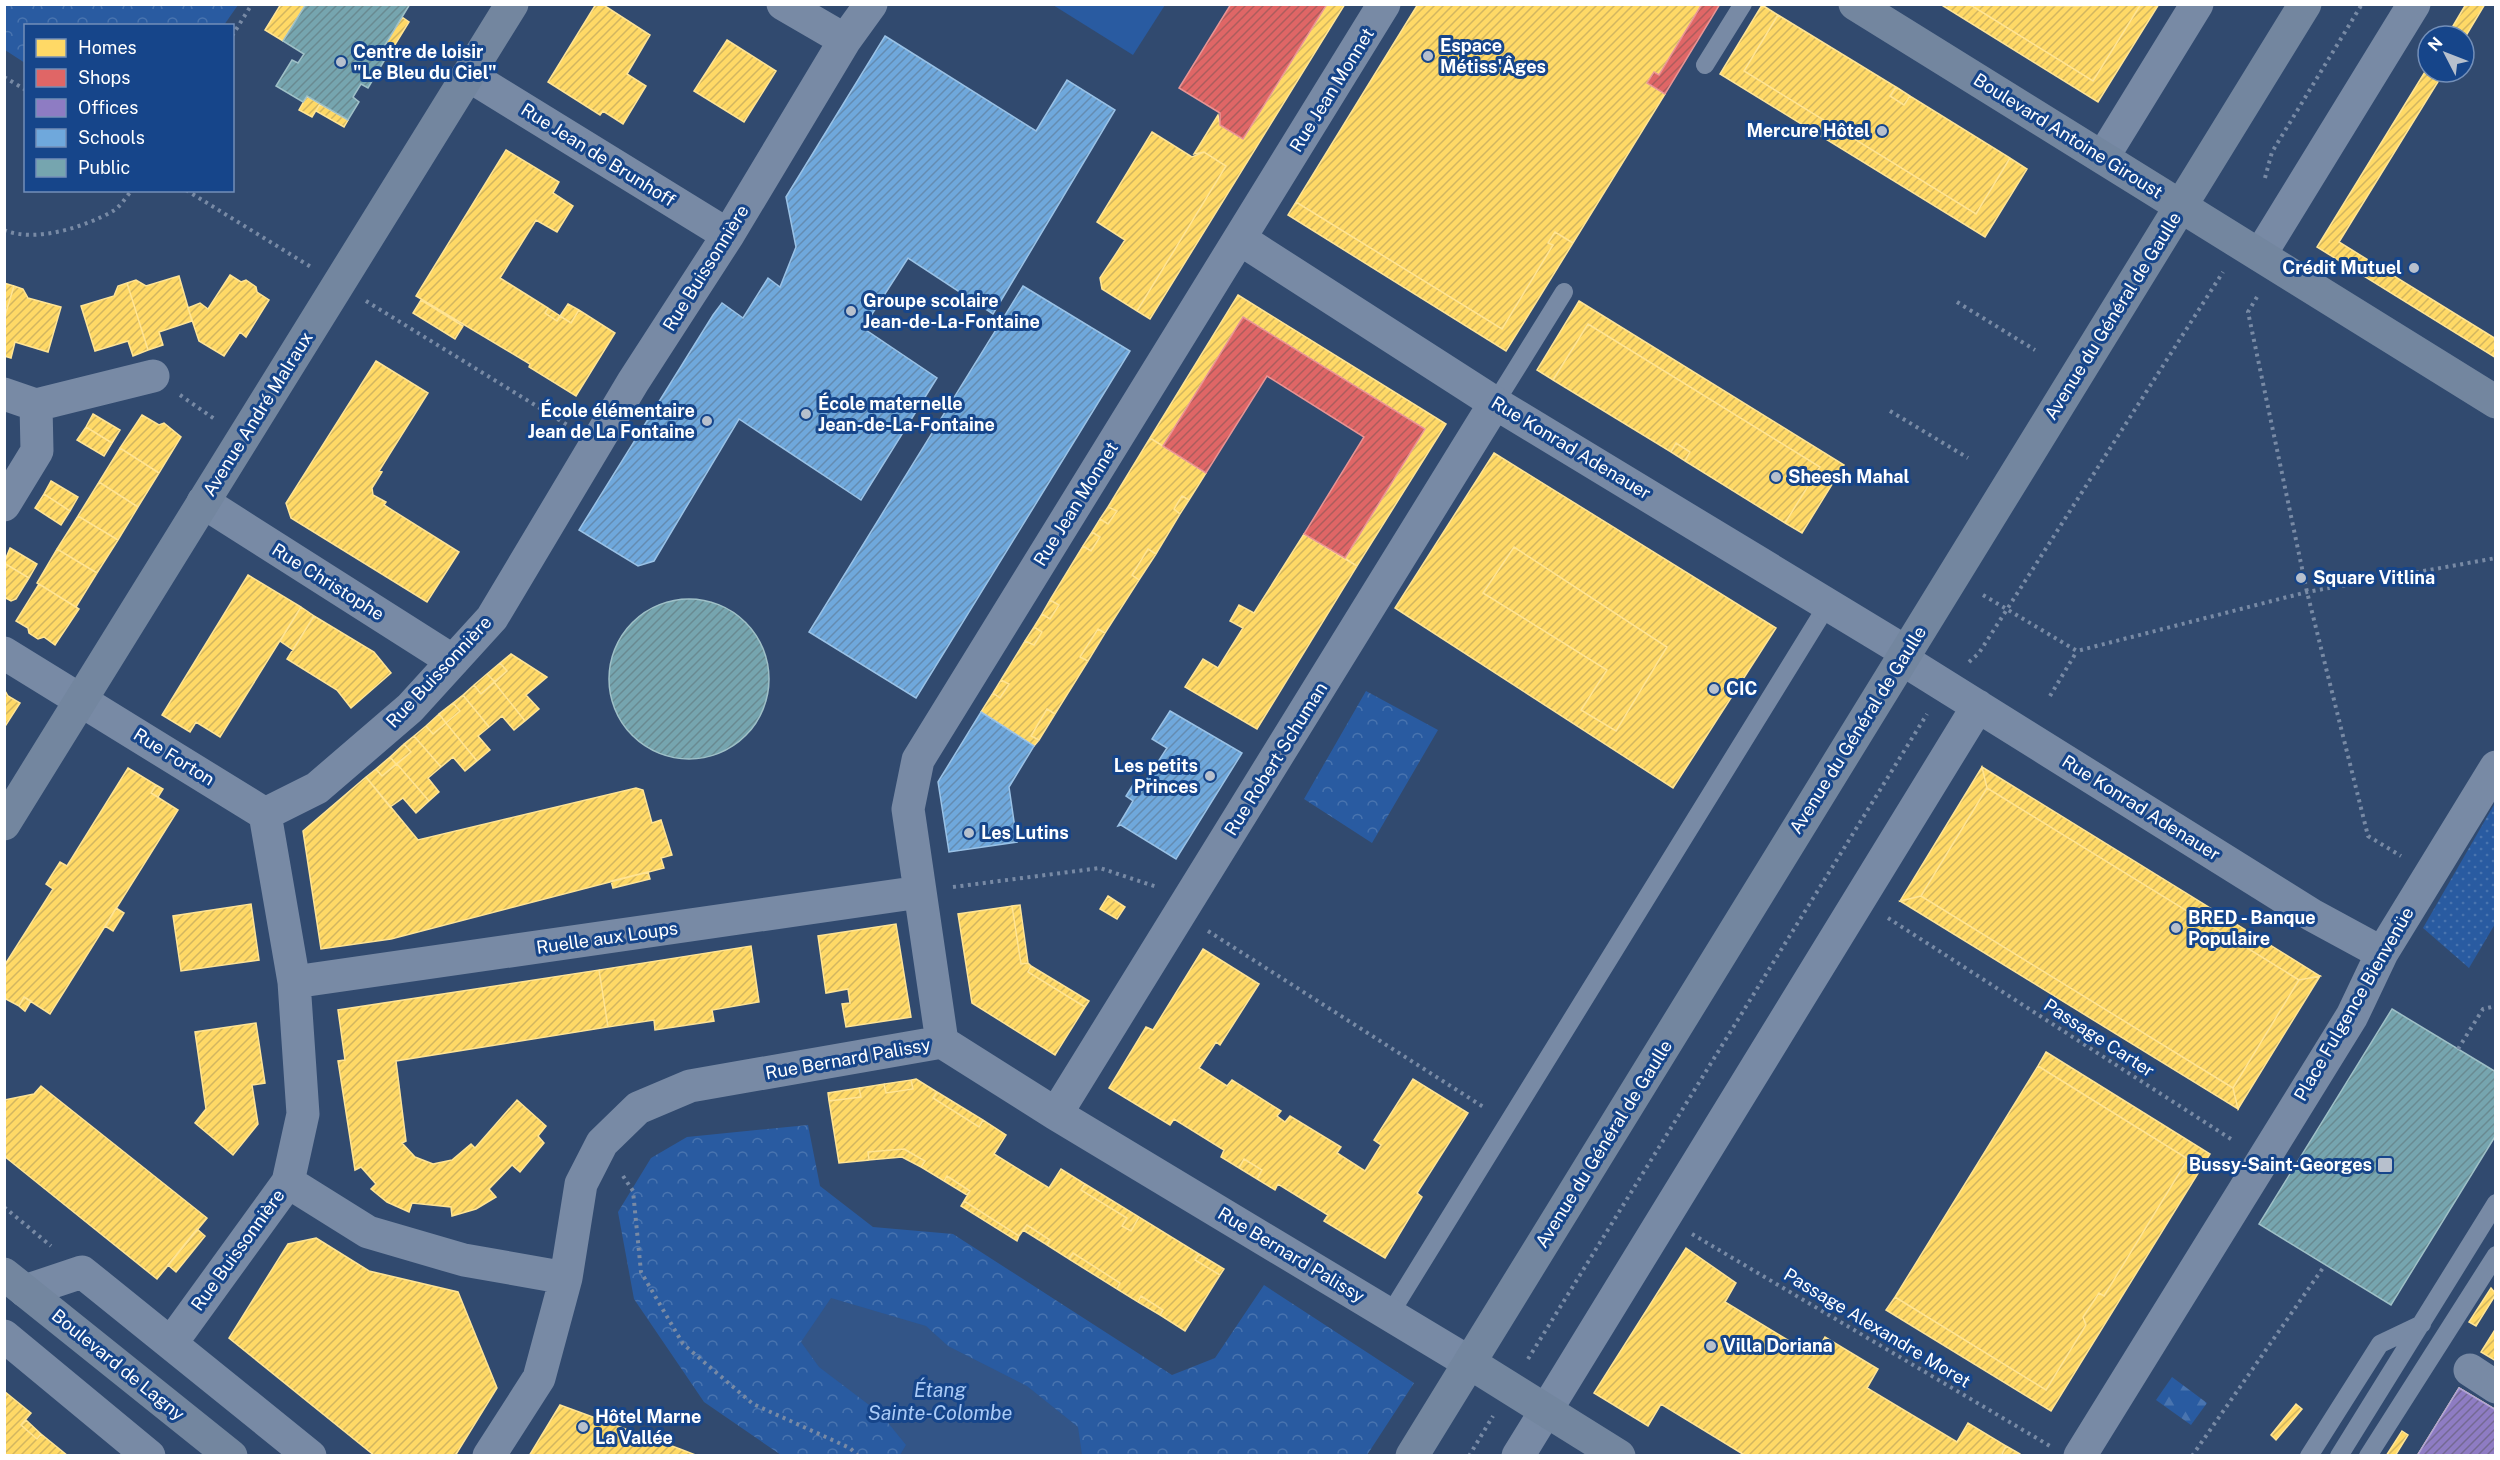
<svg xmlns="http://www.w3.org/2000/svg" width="2500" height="1460" font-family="'Public Sans',sans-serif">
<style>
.grass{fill:url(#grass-dots)}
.forest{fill:url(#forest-firs)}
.park{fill:url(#park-crowns)}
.pitch{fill:#295ba1}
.water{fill:#335587}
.homes{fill:url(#homes-hatch);stroke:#ffe494;stroke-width:1.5;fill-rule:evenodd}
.shops{fill:url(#shops-hatch);stroke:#e99494;stroke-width:1.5}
.offices{fill:url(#offices-hatch);stroke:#b0a3d5;stroke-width:1.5}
.schools{fill:url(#schools-hatch);stroke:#9ac2e6;stroke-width:1.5}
.public{fill:url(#public-hatch);stroke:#9fc0c7;stroke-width:1.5}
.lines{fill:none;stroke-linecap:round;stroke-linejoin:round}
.path{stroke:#788aa5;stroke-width:4;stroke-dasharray:3 4.5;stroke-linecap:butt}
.lane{stroke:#788aa5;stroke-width:18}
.street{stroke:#788aa5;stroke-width:33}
.secondary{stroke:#73869f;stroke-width:33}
.poi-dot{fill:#b7c0cd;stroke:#16458a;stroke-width:2}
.labels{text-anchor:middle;stroke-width:6;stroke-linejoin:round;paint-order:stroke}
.poi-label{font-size:18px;font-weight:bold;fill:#fff;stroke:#16458a;text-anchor:start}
.street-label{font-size:18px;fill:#fff;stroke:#16458a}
.water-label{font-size:20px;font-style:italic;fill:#a9caf6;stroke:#16458a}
</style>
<defs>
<pattern id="grass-dots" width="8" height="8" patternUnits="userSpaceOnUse" patternTransform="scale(1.5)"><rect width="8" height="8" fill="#295ba1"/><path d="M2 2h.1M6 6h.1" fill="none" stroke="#4974af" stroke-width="1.8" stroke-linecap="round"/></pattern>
<pattern id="forest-firs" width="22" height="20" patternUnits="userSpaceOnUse" patternTransform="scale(1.5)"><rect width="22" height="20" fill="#295ba1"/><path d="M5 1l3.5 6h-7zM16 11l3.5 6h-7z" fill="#4974af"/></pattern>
<pattern id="park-crowns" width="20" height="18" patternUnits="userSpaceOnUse" patternTransform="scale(1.5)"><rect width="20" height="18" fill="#295ba1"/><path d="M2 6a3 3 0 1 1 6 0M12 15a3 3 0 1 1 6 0" fill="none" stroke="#4974af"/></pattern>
<pattern id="homes-hatch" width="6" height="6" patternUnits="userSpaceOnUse" patternTransform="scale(1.5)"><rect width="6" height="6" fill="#ffd966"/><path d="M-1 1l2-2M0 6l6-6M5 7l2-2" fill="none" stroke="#d2b660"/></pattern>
<pattern id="shops-hatch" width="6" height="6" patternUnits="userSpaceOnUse" patternTransform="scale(1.5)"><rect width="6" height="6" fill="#e06666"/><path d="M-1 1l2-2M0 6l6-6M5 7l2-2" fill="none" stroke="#ac5d5d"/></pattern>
<pattern id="offices-hatch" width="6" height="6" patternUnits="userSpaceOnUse" patternTransform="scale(1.5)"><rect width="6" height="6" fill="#8e7cc3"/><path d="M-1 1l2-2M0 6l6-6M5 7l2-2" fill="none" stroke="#746993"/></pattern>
<pattern id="schools-hatch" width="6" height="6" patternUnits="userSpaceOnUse" patternTransform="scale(1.5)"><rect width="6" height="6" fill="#6fa8dc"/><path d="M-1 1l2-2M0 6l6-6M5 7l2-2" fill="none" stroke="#648cb1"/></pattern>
<pattern id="public-hatch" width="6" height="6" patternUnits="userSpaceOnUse" patternTransform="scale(1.5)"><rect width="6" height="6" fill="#76a5af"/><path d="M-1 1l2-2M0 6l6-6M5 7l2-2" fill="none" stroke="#698a91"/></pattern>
</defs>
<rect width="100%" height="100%" fill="#314a6f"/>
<path class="grass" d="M2495 803V924L2469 968 2423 928Z"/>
<path class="forest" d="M2172 1377 2207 1403 2191 1425 2156 1400Z"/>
<path class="park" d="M4 5 5 4 238 5 224 25 26 26 25 63 5 50Z
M1366 691 1438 730 1372 843 1304 799Z
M808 1125 820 1186 873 1227 953 1234 1172 1375 1215 1358 1264 1285 1414 1383 1367 1455H781L704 1402 634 1299 618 1212 651 1158 687 1137Z"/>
<path class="pitch" d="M1053 5H1165L1133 55Z"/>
<path class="water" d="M831 1298 926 1326 948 1346 1027 1386 1078 1427 1082 1455H900L906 1445 881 1414 819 1367 801 1342Z"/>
<path class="homes" d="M281 4H306L283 41 265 30Z
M596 4H602L650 35 627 74 646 86 623 124 603 111 600 115 548 82Z
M1327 4H1345L1150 319 1137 311 1226 166 1204 152 1194 154 1218 115 1220 125 1243 139Z
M1418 4H1702L1659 75 1654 72 1647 83 1665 94 1573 243 1555 232 1548 243 1553 245 1502 329 1296 202Z
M1940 4H1969L2093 81 2141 4H2159L2098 102Z
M1969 4 2076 6 2141 4 2093 81Z
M2466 4H2485L2464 39V36H2447Z
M1762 5 1778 15 1744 71 1976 214 2010 158 2027 169 1985 237 1720 74Z
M1778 15 1896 87 1890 96 1904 105 1910 96 2010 158 1976 214 1744 71Z
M402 17 409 22 393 48 386 43Z
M727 40 776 71 744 122 694 91Z
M2428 67V72H2444L2339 242 2496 339V358L2317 247Z
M1896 87 1910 96 1904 105 1890 96Z
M307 96 320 104 312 117 299 110Z
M320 104 348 120 344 127 316 111Z
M1152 132 1192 157 1204 152 1226 166 1137 311 1102 289 1100 278 1125 240 1097 222Z
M506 150 559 182 553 193 573 206 557 232 536 220 500 278 548 308 545 313 557 321 560 316 571 323 579 310 615 333 576 396 529 367 530 364 416 296Z
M1296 202 1502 329 1553 245 1548 243 1555 232 1573 243 1506 351 1288 215Z
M230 275 241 282 246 280 256 287 257 292 269 300 246 337 240 332 224 356 199 341 188 308 200 303 208 309Z
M179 276 192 321 159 332 163 345 148 350 127 283 136 280 146 286Z
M4 283 14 286 4 319Z
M127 283 148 350 133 356 128 341 95 351 81 306 114 296 118 286Z
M14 286 23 289 28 298 61 307 48 352 15 342 11 358 4 356V319Z
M1238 295 1446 424 1357 566 1345 558 1425 429 1243 317 1163 446 1150 438Z
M421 300 463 326 455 339 413 313Z
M1579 301 1844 465 1802 533 1785 523 1820 467 1588 324 1553 380 1537 370Z
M568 304 579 310 571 323 560 316Z
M548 308 560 316 557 321 545 313Z
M1588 324 1820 467 1785 523 1685 461 1690 452 1676 443 1671 452 1553 380Z
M376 361 428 393 379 471 382 472 372 488 373 495 386 502 384 505 459 552 427 602 291 518 286 503Z
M93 414 120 430 112 443 86 427Z
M142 415 159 425 164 423 181 437 159 473 120 448Z
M86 427 112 443 104 456 77 440Z
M1150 438 1206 473 1189 500 1182 496 1174 509 1180 514 1156 554 1148 549 1132 575 1139 580 1105 633 1098 629 1080 657 1088 661 1055 714 1047 709 1031 736 1039 740 1034 746 981 712 993 693 1000 698 1009 684 1001 680 1025 641 1034 645 1042 632 1034 627 1042 614 1050 619 1059 605 1050 600 1083 546 1091 551 1100 537 1092 532 1100 519 1108 524 1117 511 1108 507Z
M1676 443 1690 452 1685 461 1671 452Z
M120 448 159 473 138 507 99 482Z
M1494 453 1776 628 1673 788 1395 608ZM1514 547 1667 647 1616 731 1581 710 1607 670 1483 593Z
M51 481 78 497 70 511 44 494Z
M99 482 138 507 118 540 78 516Z
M44 494 70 511 61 525 35 508Z
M1182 496 1189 500 1180 514 1174 509Z
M1108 507 1117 511 1108 524 1100 519Z
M78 516 118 540 97 573 57 549Z
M1092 532 1100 537 1091 551 1083 546Z
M1304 534 1357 566 1257 729 1185 687 1203 659 1218 668 1243 628 1230 621 1239 605 1254 613Z
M1514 547 1667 647 1616 731 1581 710 1607 670 1483 593Z
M10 548 37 564 29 578 4 563Z
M57 549 97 573 76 607 37 583Z
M1148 549 1156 554 1139 580 1132 575Z
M4 563 29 578 16 599 11 601 4 597Z
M248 575 301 607 220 737 196 722 190 732 162 715Z
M39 584 79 609 55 645 44 637 38 639 29 633 28 628 16 621Z
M1050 600 1059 605 1050 619 1042 614Z
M301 607 314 616 293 650 280 641Z
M314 616 374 652 391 673 351 708 337 690 287 659Z
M1034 627 1042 632 1034 645 1025 641Z
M1098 629 1105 633 1088 661 1080 657Z
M511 654 547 677 526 695 539 709 525 721 494 682 507 671 500 663Z
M500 663 507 671 495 682 487 674Z
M487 674 495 682 481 694 474 685Z
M1001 680 1009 684 1000 698 993 693Z
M494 682 525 721 514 730 502 716 489 727 463 695 474 685 481 694Z
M4 689 8 696 20 703 4 728Z
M463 695 489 727 478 736 490 750 477 761 446 723 460 711 453 703Z
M453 703 460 711 446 723 439 714Z
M1047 709 1055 714 1039 740 1031 736Z
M439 714 446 723 433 734 426 726Z
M446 723 477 761 465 771 453 757 441 767 414 736 426 726 433 734Z
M414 736 441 767 428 778 439 792 429 801 397 764 411 752 404 744Z
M404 744 411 752 396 764 390 757Z
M390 757 396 764 382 776 376 769Z
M397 764 429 801 416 813 403 798 390 807 366 777 376 769 382 776Z
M1982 767 2320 976 2299 980 1987 788Z
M1982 767 1987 788 1921 896 1900 901Z
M128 768 156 785 151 793 178 810 50 1014 24 997 19 1006 4 998V966L53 889 46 884 60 862 67 866Z
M366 777 418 840 636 788 643 790 652 823 661 820 672 855 661 858 664 868 391 939 321 949 303 831Z
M156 785 163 789 158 797 151 793Z
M1987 788 2299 980 2233 1088 1921 896Z
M648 872 650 879 613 888 611 881Z
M1108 896 1125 907 1117 919 1100 909Z
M1921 896 2233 1088 2238 1109 1900 901Z
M251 904 259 960 181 971 173 916Z
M1020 905 1028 963 1021 964 1012 906Z
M1012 906 1021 964 1028 963 1031 966 1028 972 1085 1007 1055 1055 972 1003 958 914Z
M116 908 124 913 113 931 105 926Z
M896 924 911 1017 846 1027 842 1004 850 1003 848 989 826 993 818 936Z
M751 946 759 1002 712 1010 714 1021 655 1030 654 1020 608 1027 599 970Z
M1203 949 1259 984 1220 1045 1216 1042 1199 1068 1227 1086 1232 1080 1281 1111 1277 1116 1285 1122 1290 1116 1341 1147 1337 1153 1365 1171 1381 1145 1374 1140 1413 1079 1468 1113 1417 1193 1422 1197 1385 1258 1324 1221 1328 1215 1278 1184 1275 1190 1257 1179 1262 1170 1244 1159 1239 1168 1221 1157 1224 1150 1174 1119 1170 1125 1109 1088 1146 1027 1153 1030Z
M1031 966 1089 1001 1085 1007 1028 972Z
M599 970 608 1027 396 1061 406 1141 402 1143 415 1157 433 1164 452 1160 471 1144 475 1148 517 1100 546 1126 538 1136 544 1143 520 1172 512 1165 489 1189 496 1197 476 1209 452 1216 451 1207 412 1203 409 1212 387 1202 371 1189 376 1184 361 1167 355 1170 338 1061 345 1060 338 1010Z
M2320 976 2238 1109 2233 1088 2299 980Z
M24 997 31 1001 25 1011 19 1006Z
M256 1023 265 1083 252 1085 258 1124 233 1155 195 1123 206 1109 195 1032Z
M2046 1052 2210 1154 2051 1411 1886 1310 1895 1297 2046 1390 2086 1325 2083 1317 2099 1293 2104 1296 2188 1159 2038 1066Z
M2038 1066 2188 1159 2104 1296 2099 1293 2083 1317 2086 1325 2046 1390 1895 1297Z
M916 1079 937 1092 933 1098 979 1127 983 1120 1006 1135 994 1154 1049 1188 1061 1169 1085 1184 1081 1190 1127 1218 1122 1226 1131 1231 1139 1217 1199 1254 1195 1260 1220 1275 1185 1331 1160 1315 1163 1310 1141 1296 1138 1302 1117 1289 1120 1283 1073 1253 1069 1259 1047 1245 1050 1240 1027 1225 1019 1236 964 1201 970 1191 947 1176 944 1181 921 1167 925 1161 904 1149 868 1152 869 1160 839 1163 829 1101 861 1097 859 1088 884 1084 886 1093 913 1089 911 1080Z
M911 1080 913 1089 886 1093 884 1084Z
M41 1086 207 1218 157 1279 4 1156V1100L34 1094Z
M859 1088 861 1097 829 1101 828 1093Z
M937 1092 983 1120 979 1127 933 1098Z
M904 1149 925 1161 921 1167 902 1157 869 1160 868 1152Z
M1244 1159 1262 1170 1257 1179 1239 1168Z
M947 1176 970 1191 967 1195 944 1181Z
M1085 1184 1139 1217 1131 1231 1122 1226 1127 1218 1081 1190Z
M964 1201 1019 1236 1017 1241 961 1206Z
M1027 1225 1050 1240 1047 1245 1023 1230Z
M197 1229 205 1236 176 1272 168 1265Z
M316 1238 369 1271 458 1292 497 1388 455 1456H375L229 1338 288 1244Z
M1686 1248 1736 1283 1725 1302 1814 1356 1825 1337 1878 1369 1867 1388 1957 1442 1968 1423 2006 1446 2001 1456H1746L1661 1404 1648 1426 1594 1393Z
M1073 1253 1120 1283 1117 1289 1069 1259Z
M1199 1254 1224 1269 1220 1275 1195 1260Z
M2491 1288 2496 1294 2476 1326 2469 1322Z
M1141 1296 1163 1310 1160 1315 1138 1302Z
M2496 1328V1361L2481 1352Z
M2459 1388 2496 1410V1456H2417Z
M4 1391 31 1413 21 1425 37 1439 41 1434 68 1456H4Z
M2296 1404 2302 1409 2276 1440 2271 1435Z
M560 1405 680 1449 698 1456H529Z
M26 1420 41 1434 37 1439 21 1425Z
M2402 1431 2408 1435 2395 1456H2386Z
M2006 1446 2020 1454V1456H2001Z"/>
<path class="shops" d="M1231 4H1327L1243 139 1220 125V113L1179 88Z
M1702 4H1720L1665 94 1647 83 1654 72 1659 75Z
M1243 317 1425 429 1345 558 1304 534 1364 437 1267 376 1206 473 1163 446Z"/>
<path class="offices" d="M2459 1388 2496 1410V1456H2417Z"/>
<path class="schools" d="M885 36 1036 131 1067 80 1115 110 993 314 908 258 863 328 937 378 861 500 739 419 654 561 638 566 579 530 713 315 722 303 743 318 768 278 780 287 796 247 786 197Z
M1023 286 1130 351 916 698 809 632Z
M1170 711 1242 753 1176 859 1121 825 1118 826 1133 801 1126 796 1136 780 1143 785 1167 748 1152 739Z
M981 712 1034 746 1009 787 1017 842 949 852 938 782Z"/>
<path class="public" d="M306 4H410L377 58 384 61 368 88 361 84 353 97 359 102 348 120 307 96 303 102 276 86 292 60 298 63 304 54 283 41Z
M609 679a80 80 0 1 1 160 0a80 80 0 1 1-160 0Z
M2392 1009 2496 1072V1135L2391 1305 2259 1224Z"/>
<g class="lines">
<path class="path" d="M232 36 252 4
M4 77 26 90
M2265 178 2272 152 2362 4
M186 190 311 267
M4 230C35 243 85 227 113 211 120 207 126 197 132 190
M2257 297 2248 312 2307 592 2368 836 2401 856
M366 301 569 426
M1957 302 2035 350
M180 395 216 420
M1890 411 1968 458
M1983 595 2077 651 2307 592 2496 558
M1969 662 1979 653 2223 272
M2050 696 2077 651
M953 887 1100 868 1157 887
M1888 918 2234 1141
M1208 931 1485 1108
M2458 1049 2483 1009 2496 1006
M623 1176 633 1191 641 1272 683 1344 753 1404 850 1448 858 1456
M4 1207 51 1246
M1692 1234 2050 1446
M1528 1359 1927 714
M1469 1456 1493 1416
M2192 1456 2325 1265"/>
<path class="lane" d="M1705 65 1743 4
M1495 403 1564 292
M1390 1314 1828 604
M2309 1456 2380 1344 2422 1324
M2339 1456 2496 1203
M2368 1456 2496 1255"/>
<path class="street" d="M783 4 845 40
M468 75 728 235
M2103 157 2197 4
M1240 239 1495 403 1906 652
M2260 255 2414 4
M4 394 36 405 37 451 4 505
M36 405 153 376
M203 502 453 661
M4 653 265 814
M1902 659 2312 915 2382 953
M265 814 317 788 410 708 492 618 633 382 728 235 845 40 871 4
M294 982 920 892
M942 1042 908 809 918 760 1384 4
M1056 1114 1495 403
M288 1182 368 1232 464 1260 566 1278
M25 1291 82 1272 310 1456
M4 1336 149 1456
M172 1342 288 1182 303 1114 294 982 265 814
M2470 1370 2496 1387
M489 1456 539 1378 566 1278 581 1184 602 1143 638 1108 690 1086 942 1042 1056 1114 1470 1363
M1518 1456 1978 706
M2080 1456 2352 1016 2382 953 2496 767"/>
<path class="secondary" d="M1855 4 2496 402
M4 824 512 4
M4 1274 231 1456
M1470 1363 1619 1456
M1412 1456 2305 4"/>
</g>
<g class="poi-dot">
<circle cx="1428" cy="56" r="6"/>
<circle cx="341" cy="62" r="6"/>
<circle cx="1882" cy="131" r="6"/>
<circle cx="2414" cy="268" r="6"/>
<circle cx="851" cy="311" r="6"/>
<circle cx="806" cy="414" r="6"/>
<circle cx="707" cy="421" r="6"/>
<circle cx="1776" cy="477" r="6"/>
<circle cx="2301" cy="578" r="6"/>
<circle cx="1714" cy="689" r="6"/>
<circle cx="1210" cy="776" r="6"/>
<circle cx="969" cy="833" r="6"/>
<circle cx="2176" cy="928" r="6"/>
<rect x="2377" y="1157" width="16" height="16" rx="3"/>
<circle cx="1711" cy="1346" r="6"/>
<circle cx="583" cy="1427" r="6"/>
</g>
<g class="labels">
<g class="poi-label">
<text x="1440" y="52">Espace<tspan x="1440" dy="21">Métiss'Âges</tspan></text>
<text x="353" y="58">Centre de loisir<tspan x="353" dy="21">"Le Bleu du Ciel"</tspan></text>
<text x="1870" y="137" text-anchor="end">Mercure Hôtel</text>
<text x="2402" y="274" text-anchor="end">Crédit Mutuel</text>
<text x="863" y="307">Groupe scolaire<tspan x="863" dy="21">Jean-de-La-Fontaine</tspan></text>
<text x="818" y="410">École maternelle<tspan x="818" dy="21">Jean-de-La-Fontaine</tspan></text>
<text x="695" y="417" text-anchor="end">École élémentaire<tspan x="695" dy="21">Jean de La Fontaine</tspan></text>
<text x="1788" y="483">Sheesh Mahal</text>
<text x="2313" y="584">Square Vitlina</text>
<text x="1726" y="695">CIC</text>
<text x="1198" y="772" text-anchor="end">Les petits<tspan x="1198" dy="21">Princes</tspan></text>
<text x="981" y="839">Les Lutins</text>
<text x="2188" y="924">BRED - Banque<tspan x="2188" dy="21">Populaire</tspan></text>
<text x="2372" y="1171" text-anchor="end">Bussy-Saint-Georges</text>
<text x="1723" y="1352">Villa Doriana</text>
<text x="595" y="1423">Hôtel Marne<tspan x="595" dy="21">La Vallée</tspan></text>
</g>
<g class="street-label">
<text transform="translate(1332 90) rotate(-58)" y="6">Rue Jean Monnet</text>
<text transform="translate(2068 136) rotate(32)" y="6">Boulevard Antoine Giroust</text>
<text transform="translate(598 155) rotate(32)" y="6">Rue Jean de Brunhoff</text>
<text transform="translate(706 268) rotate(-58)" y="6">Rue Buissonnière</text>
<text transform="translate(2113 316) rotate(-58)" y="6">Avenue du Général de Gaulle</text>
<text transform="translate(258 414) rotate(-58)" y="6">Avenue André Malraux</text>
<text transform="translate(1571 448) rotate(31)" y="6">Rue Konrad Adenauer</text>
<text transform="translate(1076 504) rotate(-58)" y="6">Rue Jean Monnet</text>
<text transform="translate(328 582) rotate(32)" y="6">Rue Christophe</text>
<text transform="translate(439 672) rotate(-47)" y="6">Rue Buissonnière</text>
<text transform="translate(1858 730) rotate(-58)" y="6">Avenue du Général de Gaulle</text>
<text transform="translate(174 757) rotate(32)" y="6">Rue Forton</text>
<text transform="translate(1276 759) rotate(-58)" y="6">Rue Robert Schuman</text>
<text transform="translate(2141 808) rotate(32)" y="6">Rue Konrad Adenauer</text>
<text transform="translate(607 938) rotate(-8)" y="6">Ruelle aux Loups</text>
<text transform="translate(2354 1004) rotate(-60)" y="6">Place Fulgence Bienvenüe</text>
<text transform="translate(2099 1038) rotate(33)" y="6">Passage Carter</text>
<text transform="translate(848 1059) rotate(-10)" y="6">Rue Bernard Palissy</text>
<text transform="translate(1604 1144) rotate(-58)" y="6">Avenue du Général de Gaulle</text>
<text transform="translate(238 1250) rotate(-54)" y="6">Rue Buissonnière</text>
<text transform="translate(1291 1255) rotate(31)" y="6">Rue Bernard Palissy</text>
<text transform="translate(1877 1328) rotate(31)" y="6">Passage Alexandre Moret</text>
<text transform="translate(118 1365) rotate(39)" y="6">Boulevard de Lagny</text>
</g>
<g class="water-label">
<text x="940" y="1397">Étang<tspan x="940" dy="23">Sainte-Colombe</tspan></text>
</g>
</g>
<rect width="2500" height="1460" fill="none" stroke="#ffffff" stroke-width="12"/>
<rect x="24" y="24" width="210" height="168" fill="#16458a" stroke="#738fb9" stroke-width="1.5"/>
<rect x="36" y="39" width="30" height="18" fill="#ffd966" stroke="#738fb9" stroke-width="1.5"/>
<text x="78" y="54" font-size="18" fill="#ffffff">Homes</text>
<rect x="36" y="69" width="30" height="18" fill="#e06666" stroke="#738fb9" stroke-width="1.5"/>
<text x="78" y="84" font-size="18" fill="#ffffff">Shops</text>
<rect x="36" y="99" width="30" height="18" fill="#8e7cc3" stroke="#738fb9" stroke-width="1.5"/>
<text x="78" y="114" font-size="18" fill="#ffffff">Offices</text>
<rect x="36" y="129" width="30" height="18" fill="#6fa8dc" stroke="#738fb9" stroke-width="1.5"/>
<text x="78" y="144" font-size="18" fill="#ffffff">Schools</text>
<rect x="36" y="159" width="30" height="18" fill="#76a5af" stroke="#738fb9" stroke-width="1.5"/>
<text x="78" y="174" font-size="18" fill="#ffffff">Public</text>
<g transform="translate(2446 54) rotate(312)"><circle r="28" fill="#16458a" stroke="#738fb9" stroke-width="1.5"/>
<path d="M0-4.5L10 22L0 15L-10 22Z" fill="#b7c0cd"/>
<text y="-9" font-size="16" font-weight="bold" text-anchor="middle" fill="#ffffff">N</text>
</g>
</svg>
